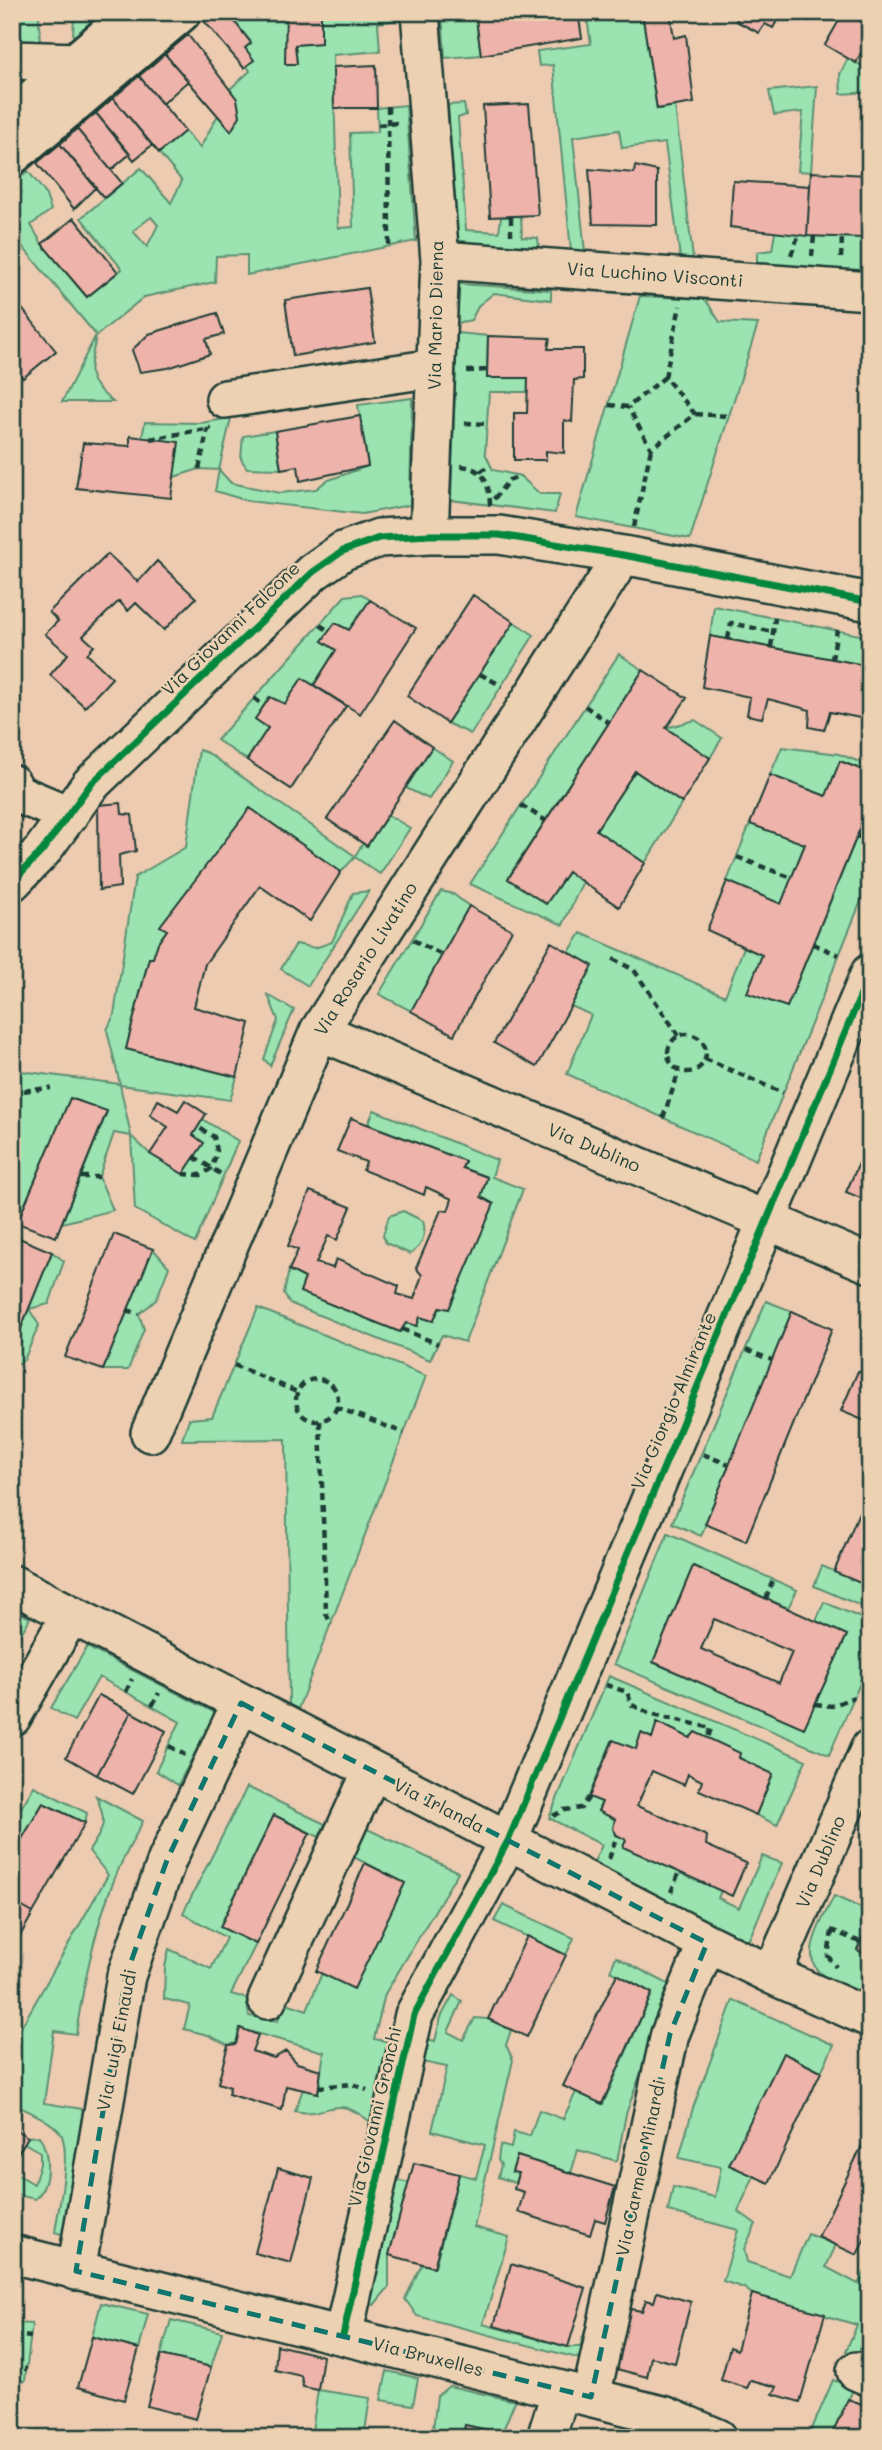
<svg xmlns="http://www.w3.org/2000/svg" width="882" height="2450" font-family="Mali,sans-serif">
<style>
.green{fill:#9be3b1;stroke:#5d9072;stroke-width:2;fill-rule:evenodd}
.building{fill:#eeb3aa;stroke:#1f3d34;stroke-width:2;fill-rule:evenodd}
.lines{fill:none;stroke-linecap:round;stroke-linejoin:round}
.minor-casing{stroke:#1f3d34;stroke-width:42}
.major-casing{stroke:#1f3d34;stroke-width:44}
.path{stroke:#1f3d34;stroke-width:4.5;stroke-dasharray:7 5;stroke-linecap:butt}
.minor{stroke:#ecd1b3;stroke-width:37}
.major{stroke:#ecd1b3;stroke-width:38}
.cycleway-casing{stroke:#ecd1b3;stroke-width:11}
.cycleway{stroke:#00873e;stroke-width:7}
.marked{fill:none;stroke:#0f766e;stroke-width:5;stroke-dasharray:14 9;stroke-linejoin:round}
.labels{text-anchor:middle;stroke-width:5;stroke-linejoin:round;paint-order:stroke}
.street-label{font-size:18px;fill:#1f3d34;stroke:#ecd1b3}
</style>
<rect width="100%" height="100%" fill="#eccbb1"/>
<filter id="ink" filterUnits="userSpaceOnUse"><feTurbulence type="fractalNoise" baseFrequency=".0143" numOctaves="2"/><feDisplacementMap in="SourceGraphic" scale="14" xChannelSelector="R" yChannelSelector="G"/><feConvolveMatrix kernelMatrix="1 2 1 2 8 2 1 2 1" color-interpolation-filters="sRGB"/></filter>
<g filter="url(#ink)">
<path class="green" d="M12 12H39L40 46H12Z
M74 12H103L73 38Z
M227 12H286V64H297L295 45 321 12H400V20L378 23 380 51 333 55 338 228 353 227 350 133 378 132 377 108 406 105 416 241 247 275V255L216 256 215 282 144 297 96 336C90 371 82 378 113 402H62L96 335 12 234V184L28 171 45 193 51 210 31 225 42 244 87 297 122 269 81 218 141 168 171 203 182 181 159 153 185 131 200 148 218 115 231 131C241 115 241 105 230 89L250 71 247 66 253 60 245 48 251 42ZM151 217 158 225 147 247 133 231Z
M442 12H475L481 55 445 58Z
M586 12H642L657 109 675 106 693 259 680 258 665 143 622 148 619 130 573 137 585 252 571 251 553 65 539 66 537 51 591 44Z
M848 58 870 70V92L841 94 840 74Z
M817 86 811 172 798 171 803 112 774 115 769 91Z
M464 104 466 115 458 118 466 230 499 232 501 217 521 216 522 237 538 238 539 248 458 243 448 105Z
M775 232 863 238V271L757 264V252L772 250Z
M459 284 551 290V300L494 293 479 305 471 320 457 323Z
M640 296 705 299 720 322 758 324 690 539 576 517Z
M457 333 488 336 487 377 528 378V392H489L485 453 493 470 520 476 540 494H560L555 513 451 500Z
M412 398 410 505 362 514 248 501 215 491 219 470 199 469 174 477 142 438 145 422 201 423 231 418 219 470 231 483 280 493 316 489 326 481 368 466 358 405Z
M275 431 281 469 247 468 241 459 243 436Z
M362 594 370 600 349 630 335 623 322 641 336 650 314 685 302 678 285 704 269 697 256 719 268 728 247 760 217 740 345 596Z
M714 606 870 637V666L710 636Z
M514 622 534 635 471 734 447 723Z
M619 654 643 670 508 878 546 904 568 872 583 881 563 925 470 884Z
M695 720 722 738 710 758 666 728Z
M432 747 453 761 429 799 406 788Z
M782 747 839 754 870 766V773L840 761 826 796 770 775Z
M199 750 208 753 355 856 363 843 367 845 388 815 410 828 380 874 355 857 341 872 250 808 161 926 167 930 158 943 153 958H149L126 1049 237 1077 230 1100 120 1085 131 1136 150 1154 183 1174 203 1143 193 1135 202 1119 238 1141 195 1243 135 1209 131 1136 114 1133 99 1177 113 1210 62 1223 107 1112 71 1098 12 1235V1070L120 1084 107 1030 114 1015 135 877 186 847Z
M635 771 682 803 645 863 596 830Z
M870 804V879L756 1160 567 1074 591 1015 571 1006 593 966 569 952 581 933 725 996 744 947 762 955 748 993 787 1007Z
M750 824 805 844 781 904 727 881Z
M369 891 308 986 281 969 296 944 315 948 332 942 353 893Z
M441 891 453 894 469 906 411 1011 379 994Z
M268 995 294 1010 270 1066 264 1059 278 1020Z
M374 1110 497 1160 492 1177 523 1189 465 1342 442 1335 430 1360 289 1303 284 1293 289 1270 305 1278 300 1292 400 1332 406 1323 417 1326 420 1317 433 1321 493 1204 481 1197 487 1177 462 1168 465 1161 368 1124Z
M403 1211 423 1221C427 1234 422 1247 410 1254L386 1243 383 1235 389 1216Z
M153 1249 169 1267 156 1300 139 1314 144 1329 128 1370H103Z
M52 1252 64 1261 49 1304 29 1309 39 1325 24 1360 12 1367V1350Z
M766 1301 792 1311 701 1536 672 1523Z
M258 1308 426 1376 298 1709 289 1705 286 1439 182 1440 189 1419 212 1417Z
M668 1533 797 1590 788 1608 693 1566 654 1663 804 1727 847 1635 816 1621 824 1602 870 1622V1660L829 1755 614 1664Z
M822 1566 870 1587V1610L814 1586Z
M15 1610 30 1618 12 1650V1613Z
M87 1647 216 1713 178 1785 156 1771 180 1722 99 1677 74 1721 51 1708Z
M609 1676 806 1760 777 1825 756 1815 772 1774 739 1758V1753L695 1733 690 1738H652L641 1734 636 1749 612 1741 589 1797 602 1802 598 1811 615 1819 613 1829 617 1835 721 1891 718 1898 739 1908 762 1856 782 1863 747 1944 593 1864 602 1845 549 1818Z
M34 1786 87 1813 85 1823 43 1803 12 1856V1823Z
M247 1787 325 1824 319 1837 274 1815 220 1926 256 1944 231 1994 246 1998 249 2016 278 2021 284 2002 307 2010 322 1973 404 1883 344 1852 357 1824 458 1872 385 1994 374 2039 395 2043 375 2125C365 2118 352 2107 340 2107 323 2107 313 2116 295 2111L303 2089 318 2092 324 2052 241 2029 236 2044 228 2045 208 2035 184 2029 190 2005 164 1999 165 1967 169 1949 211 1969 226 1938 183 1913Z
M96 1796 143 1821C134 1839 124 1856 116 1875 95 1926 84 1980 76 2034L54 2031 44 2103 83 2109 67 2236 55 2232C58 2210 73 2147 59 2131 47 2118 27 2111 12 2103V2043L108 1875 89 1851C104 1827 108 1823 96 1796Z
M834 1896 870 1912V1921L857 1949 870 1956V1997C855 1990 837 1985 824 1976 796 1958 824 1918 834 1896Z
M503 1905 574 1938 566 1955 494 1921Z
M616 1957 672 1986 626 2114 617 2161 578 2150 571 2173 517 2156 512 2171 518 2173 515 2183 498 2177 501 2165 498 2160 500 2145 511 2148 514 2132 530 2136 539 2110 563 2119 576 2092 603 2104 652 1994 610 1971Z
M453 1995 462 2001 448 2032 463 2040 475 2018 488 2019 511 2030 506 2045 513 2060 474 2227 509 2237 483 2324 568 2347H580L591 2312 585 2355 577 2358 417 2316 405 2299 422 2264 435 2267 459 2174 476 2178 485 2145 432 2131 447 2067 412 2060 418 2037 435 2041 441 2017Z
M733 2000 834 2045 821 2072 783 2053 754 2176 738 2211 756 2224 744 2249 747 2262 790 2276 808 2234 836 2245 826 2267 858 2284 870 2264V2360L846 2351 857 2325 752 2294 744 2288 723 2281 738 2230 668 2211 673 2187 715 2197 721 2167 679 2158 693 2108Z
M39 2136C50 2153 51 2185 35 2199L12 2194V2171L34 2184 40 2164V2152L24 2143 28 2137Z
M385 2177 409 2183 389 2255V2287L374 2305 355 2300Z
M101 2303 148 2314 139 2349 92 2337Z
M171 2320 222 2332 211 2367 161 2355Z
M15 2323 32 2324 25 2381 12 2380Z
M387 2371 418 2378 413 2405 381 2400Z
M833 2380 854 2388 830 2438H808Z
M449 2386 515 2401 502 2433 465 2425 463 2438H432L437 2396Z
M318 2390 370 2398 364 2438H311Z"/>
<path class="building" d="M215 12H227L251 43 245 48 254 60 244 68 204 21Z
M286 12H321V43L295 45 297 64H285Z
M475 12H578L582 38 481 55Z
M642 12H670L674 38 686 35 694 103 657 109Z
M741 12H782L773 28 765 24 759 33 736 21Z
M844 12H870V58L861 53 856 63 825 45Z
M188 35 237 99 240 116 231 131 165 54Z
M165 54 188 81 162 104 139 76Z
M376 65 377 108H334L333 67Z
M139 76 185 131 159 153 113 98Z
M113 98 152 145 134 160 96 113Z
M529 104 538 215 490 217 483 106Z
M96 113 130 154 111 170 77 129Z
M77 129 122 183 104 198 60 144Z
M60 144 96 187 74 209 37 163Z
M635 166 657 171V225L593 224 589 169 634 173Z
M811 172 867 175 863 238 807 236Z
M733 181 810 186 807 236 730 227Z
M74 218 118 272 87 297 42 244Z
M367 288 375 342 293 356 285 300Z
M12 296 56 351 23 378 12 364Z
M217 313 224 334 206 339 210 354 168 368 140 372 132 350 149 334Z
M488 336 550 338 548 349H583V379L574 380 572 422 564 420V453L546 451V460H514V413H527L528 378H487Z
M360 416 368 466 300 481 298 466 281 469 275 431Z
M130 436 179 442 171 498 76 488 83 443 130 446Z
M108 554 138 582 157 561 196 598 164 630 136 603 128 611 119 601 83 636 94 646 87 654 112 678 85 707 50 675 68 654 45 634 58 621 49 612Z
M473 595 514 622 447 723 407 696Z
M370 600 416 628 360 714 314 685 336 650 322 641 335 623 349 630Z
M710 636 870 666V720L830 712 824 730 809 727 810 710 768 699 762 718 747 715 750 697 702 687Z
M643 670 687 698 666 728 710 758 682 803 635 771 596 830 645 863 619 907 568 872 546 904 508 879Z
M302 678 346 706 291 789 247 760 268 728 255 719 270 697 285 704Z
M395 720 432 747 367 846 327 819Z
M840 761 870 773V804L787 1007 747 993 762 955 707 930 727 881 781 904 805 844 750 824 770 775 826 796Z
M121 803 122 814 132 815 136 851 119 855 120 887 99 890 98 805Z
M250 808 341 872 310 921 260 886 205 964 194 1007 250 1023 237 1077 126 1049 149 958H153L158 943 167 930 160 926Z
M469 906 512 930 454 1035 411 1011Z
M551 942 593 966 537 1067 494 1043Z
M70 1098 107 1111 56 1237 17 1223Z
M158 1100 178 1111 185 1100 206 1114 193 1135 204 1143 183 1174 150 1154 168 1127 150 1115Z
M351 1118 465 1161 462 1168 487 1177 481 1197 494 1204 449 1309 440 1307 433 1321 420 1317 417 1326 406 1323 400 1332 300 1292 305 1278 289 1270 298 1250 288 1246 310 1191 351 1207 337 1240 328 1236 316 1263 333 1268 336 1259 399 1286 397 1294 414 1299 422 1275 416 1268 441 1210 448 1211 452 1199 426 1187 424 1195 363 1170 366 1162 337 1151Z
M870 1157V1202L846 1192 860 1161 867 1164Z
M114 1234 153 1249 103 1370 65 1357Z
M12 1235 52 1252 12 1350Z
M792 1311 832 1329 746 1541 705 1524Z
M858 1371 870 1375V1423L841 1411Z
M870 1486V1587L834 1572Z
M693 1566 847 1635 804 1728 653 1662ZM714 1619 792 1652 779 1683 701 1649Z
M99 1695 131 1712 97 1775 66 1757Z
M131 1712 166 1731 133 1794 97 1775Z
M657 1722 690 1738 695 1732 740 1753 739 1758 773 1774 756 1815 699 1790 702 1781 688 1774 684 1785 652 1771 637 1806 707 1836 706 1845 746 1863 732 1896 623 1847 626 1840 617 1835 613 1829 615 1819 598 1811 602 1802 589 1797 613 1740 636 1749 641 1733 652 1738Z
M43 1803 85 1823 33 1913 12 1901V1856Z
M274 1815 310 1833 256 1944 220 1927Z
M365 1863 405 1883 354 1989 316 1971Z
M12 1901 33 1913 12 1950Z
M870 1921V1956L857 1950Z
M527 1936 566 1955 527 2037 488 2019Z
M617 1974 652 1993 602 2104 563 2086Z
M240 2028 258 2035 252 2051 274 2058 286 2051 297 2063 321 2070 318 2093 286 2086 282 2110 228 2094 230 2087 218 2083 228 2045 236 2044Z
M783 2053 821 2072 769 2183 729 2165Z
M12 2128 28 2137 12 2163Z
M870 2129V2228L857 2255 818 2237Z
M517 2156 615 2187 605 2222 595 2219 590 2235 518 2212 524 2192 514 2189 518 2173 512 2172Z
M414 2163 459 2174 434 2267 389 2255Z
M278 2168 313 2178 291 2263 255 2253Z
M511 2264 586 2288 568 2347 494 2326Z
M657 2292 691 2302 675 2363 651 2357 647 2377 609 2367 625 2308 642 2311 646 2300 654 2302Z
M752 2294 825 2314 800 2402 773 2394 777 2387 751 2380 747 2388 721 2380 730 2347 737 2350Z
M92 2337 139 2349 124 2400 78 2387Z
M277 2345 323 2356 318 2390 303 2387 301 2376 275 2370Z
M161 2355 211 2367 196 2419 147 2406Z
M848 2399 870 2407V2438H830Z
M465 2425 502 2433V2438H463Z
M365 2431 401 2438H364Z"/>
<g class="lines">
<defs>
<path id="minor" d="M420 12 440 260 429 535
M12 60 77 62
M440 260 870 291
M225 399 435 368
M12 784 16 793 69 815
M12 882 42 851 90 785 313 572 343 551 379 538 429 535H499L623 555 870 602
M319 1031 870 1264
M150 1433 319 1031 623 555
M12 1584 707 1943 772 1975 870 2018
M12 1717 71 1614
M772 1975 870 1748
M267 2000 372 1771
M12 2254 666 2416 718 2438
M76 2271 126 1976 167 1860 241 1703
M343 2336 414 2015 508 1841 870 973
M856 2371 870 2377
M591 2397 670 2034 707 1943
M546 2438 561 2390"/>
<path id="major" d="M12 117 135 12
M12 155 181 12"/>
</defs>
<use href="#minor" class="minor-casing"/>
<use href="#major" class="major-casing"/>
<path class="path" d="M388 106 389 246
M378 125 398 123
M511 217V235
M791 255 799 234
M812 256 814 236
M841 258 842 237
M467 371 487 370
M665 377 680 306
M609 405 628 407 665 377 695 414 651 449 628 407
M695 414 729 416
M465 423 487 424
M150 439 211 428
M461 466C485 468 489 484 490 504L509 480 520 476
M199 469 208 428
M480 472 490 465
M634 527 651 449
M320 625 329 631
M728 639 731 623 773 632
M771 647 775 618
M832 659 837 630
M480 674 502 686
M254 698 264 706
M585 706 609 723
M521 805 546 821
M857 836 870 841
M737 857 792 878
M413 940 442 955
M813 944 839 955
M613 959 634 970 679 1036
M668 1053a19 19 0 1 1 38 0a19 19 0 1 1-38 0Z
M705 1059 783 1093
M12 1092 51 1088
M663 1118 679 1071
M194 1157 224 1176
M183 1174 201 1175 212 1168 217 1151 214 1137 198 1127
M81 1177H99
M127 1310 139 1314
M402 1329 438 1344
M746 1350 772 1360
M234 1365 297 1392
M296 1400a21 21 0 1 1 42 0a21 21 0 1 1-42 0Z
M336 1407 404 1433
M320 1421 326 1613 331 1625
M703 1454 729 1465
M766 1599 773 1579
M606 1685 627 1692 632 1705 649 1713 711 1728 708 1738
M126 1692 132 1679
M815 1704 832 1706 854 1697
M152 1706 159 1693
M169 1746 185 1755
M553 1816 564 1810 581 1808 589 1797
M609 1859 617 1835
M671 1892 679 1872
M831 1930 860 1942
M832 1931 828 1956 836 1967
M318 2087 352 2084 367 2090
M13 2335 31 2337
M12 2368 27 2369
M12 2412 21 2413"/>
<use href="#minor" class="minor"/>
<use href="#major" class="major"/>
<defs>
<path id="cycleway" d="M12 882 42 851 90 785 313 572 343 551 379 538 429 535H499L623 555 870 602
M343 2336 414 2015 508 1841 870 973"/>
</defs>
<use href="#cycleway" class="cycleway-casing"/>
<use href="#cycleway" class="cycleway"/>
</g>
</g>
<path class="marked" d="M241 1703 707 1943 670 2034 591 2397 76 2271 126 1976 167 1860Z"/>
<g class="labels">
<g class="street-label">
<text transform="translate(655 275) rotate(4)" y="6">Via Luchino Visconti</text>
<text transform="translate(436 315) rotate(-89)" y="6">Via Mario Dierna</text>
<text transform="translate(231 629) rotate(-44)" y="6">Via Giovanni Falcone</text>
<text transform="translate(366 959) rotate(-58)" y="6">Via Rosario Livatino</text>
<text transform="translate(594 1148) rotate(23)" y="6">Via Dublino</text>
<text transform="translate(674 1401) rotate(-67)" y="6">Via Giorgio Almirante</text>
<text transform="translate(439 1806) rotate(27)" y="6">Via Irlanda</text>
<text transform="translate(821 1862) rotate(-67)" y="6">Via Dublino</text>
<text transform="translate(117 2040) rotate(-79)" y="6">Via Luigi Einaudi</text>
<text transform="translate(375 2117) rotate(-77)" y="6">Via Giovanni Gronchi</text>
<text transform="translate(641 2168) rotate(-78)" y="6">Via Carmelo Minardi</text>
<text transform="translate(428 2357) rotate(14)" y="6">Via Bruxelles</text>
</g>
</g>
<rect width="882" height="2450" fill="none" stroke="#ecd1b3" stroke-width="42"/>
<rect x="21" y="21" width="840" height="2408" fill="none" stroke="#1f3d34" stroke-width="2.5" filter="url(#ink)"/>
</svg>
